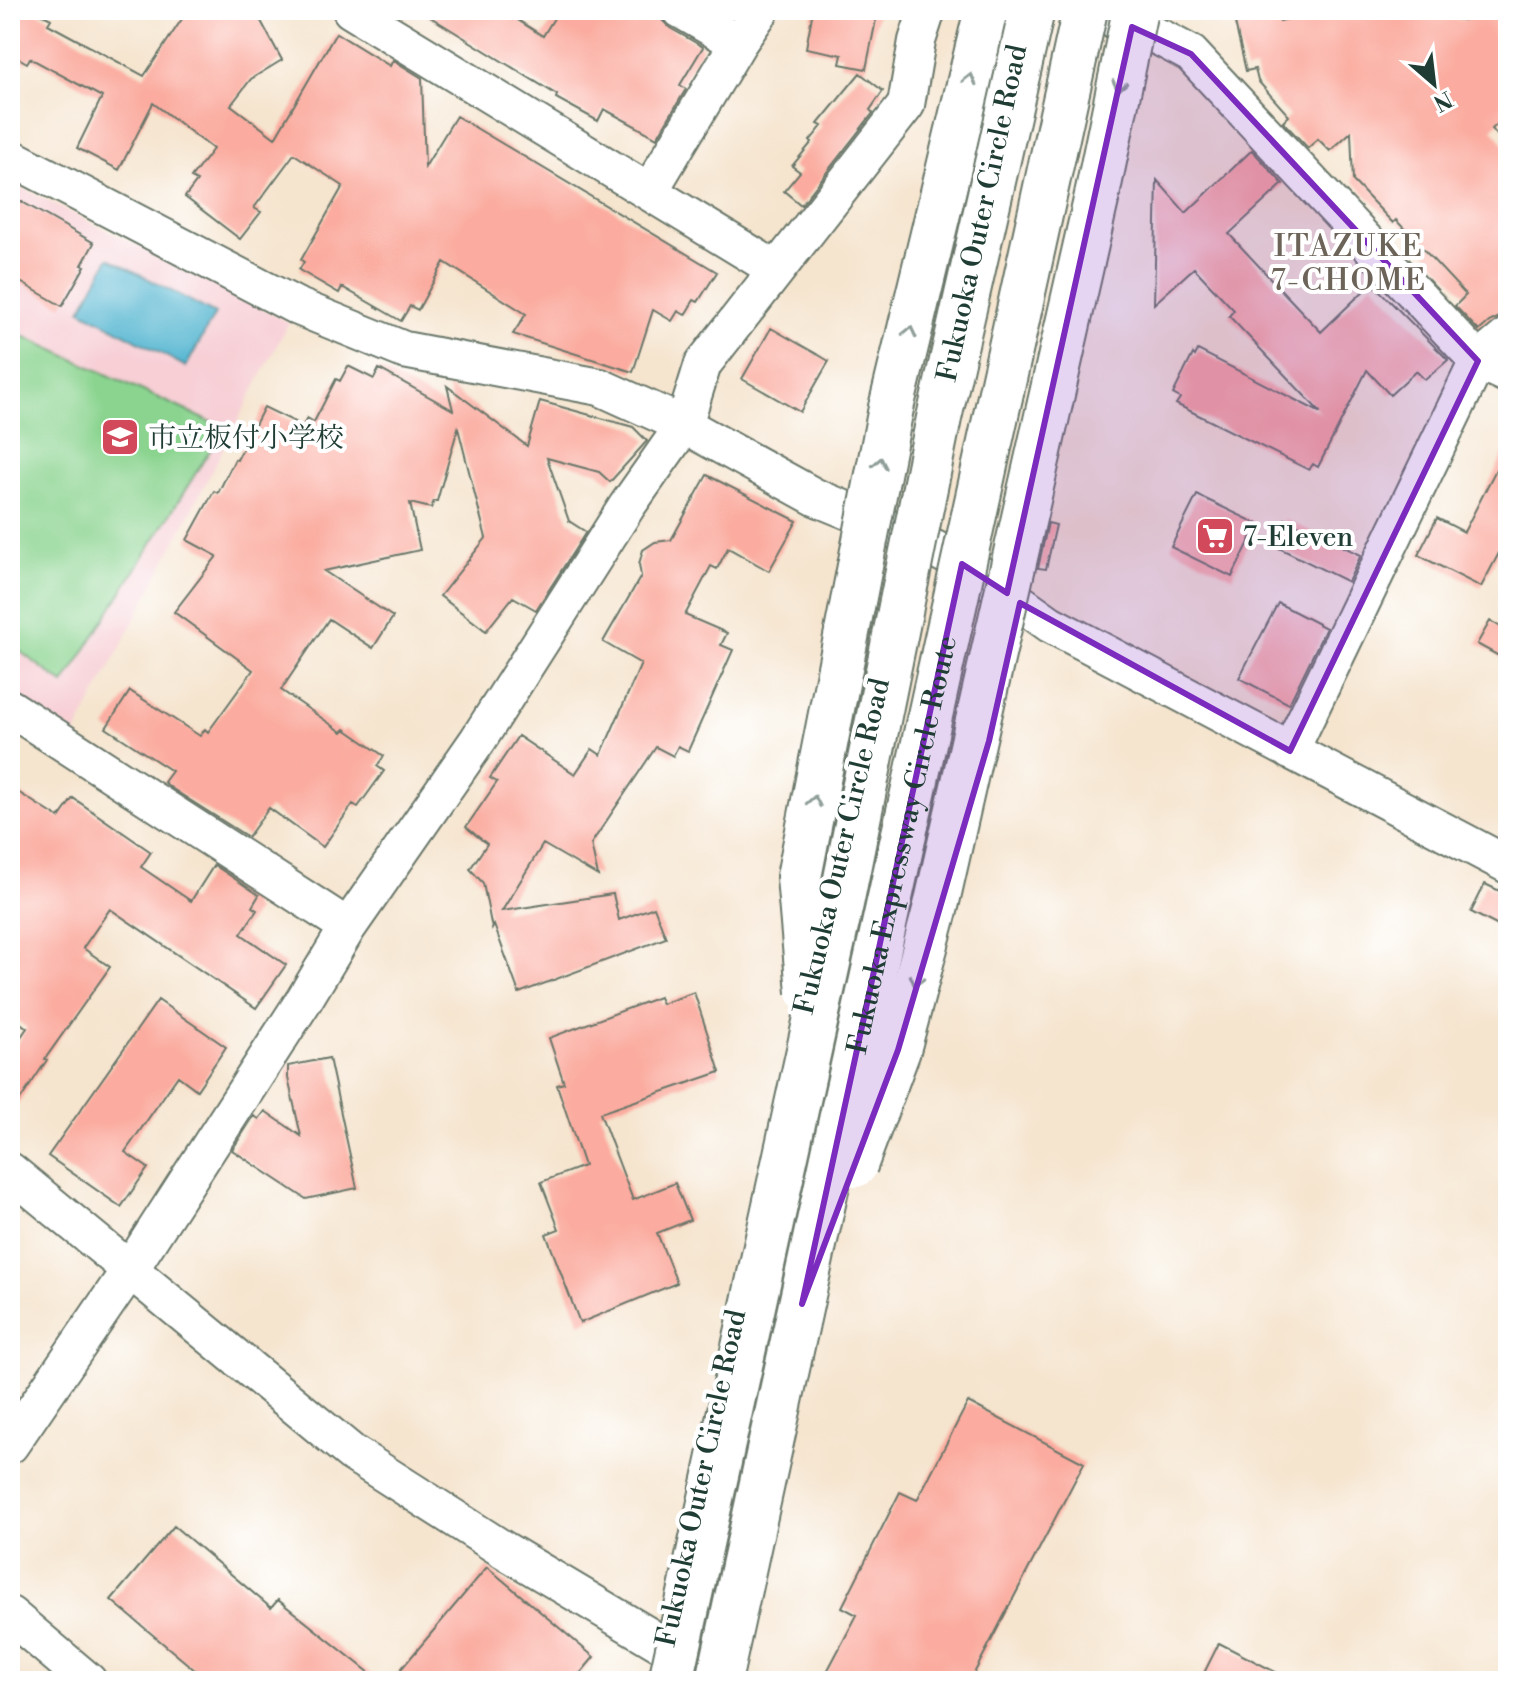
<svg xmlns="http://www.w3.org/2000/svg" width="1518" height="1691" font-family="'Libre Bodoni','Noto Serif JP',serif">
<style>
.built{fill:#f7cfd5}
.green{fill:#8bd490;stroke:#558862;stroke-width:2}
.water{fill:#52b5d0;stroke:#387982;stroke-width:2}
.building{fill:#fbab9f}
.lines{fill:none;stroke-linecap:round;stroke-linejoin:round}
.minor-casing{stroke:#6a776a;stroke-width:40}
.highway-casing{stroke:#6a776a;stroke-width:48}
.minor{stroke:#fff;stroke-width:36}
.highway{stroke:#fff;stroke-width:44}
.highway-bridge-casing{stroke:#6a776a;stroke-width:48;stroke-linecap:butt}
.highway-bridge{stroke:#fff;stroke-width:44}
.oneway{stroke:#8f9e9a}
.marked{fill:#7b2cbf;fill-opacity:0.2;stroke:#7b2cbf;stroke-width:6;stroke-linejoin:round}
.labels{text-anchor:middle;stroke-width:8;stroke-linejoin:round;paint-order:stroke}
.street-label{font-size:28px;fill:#1f3d34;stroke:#fff}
.poi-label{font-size:28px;fill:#1f3d34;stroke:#fff;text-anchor:start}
.neighbourhood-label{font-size:30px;letter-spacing:2px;fill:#6c6459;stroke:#fff}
</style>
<rect width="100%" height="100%" fill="#fff"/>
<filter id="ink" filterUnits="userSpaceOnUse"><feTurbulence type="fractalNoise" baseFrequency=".0125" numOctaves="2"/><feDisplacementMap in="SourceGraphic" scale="16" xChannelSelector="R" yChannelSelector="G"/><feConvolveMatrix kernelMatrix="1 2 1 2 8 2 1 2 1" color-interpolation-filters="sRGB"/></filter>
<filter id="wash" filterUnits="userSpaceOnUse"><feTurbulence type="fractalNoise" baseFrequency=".006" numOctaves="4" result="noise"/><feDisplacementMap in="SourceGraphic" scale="32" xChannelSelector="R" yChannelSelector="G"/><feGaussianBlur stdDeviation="1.8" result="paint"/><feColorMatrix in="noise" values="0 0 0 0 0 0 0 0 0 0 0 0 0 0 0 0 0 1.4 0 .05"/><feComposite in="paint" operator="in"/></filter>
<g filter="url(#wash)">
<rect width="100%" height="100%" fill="#f5e4ce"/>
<path class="built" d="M10 182 289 322 75 735 10 692Z"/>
<path class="green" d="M10 330 224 428 64 684 10 644Z"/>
<path class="water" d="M109 258 215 314 186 367 81 310Z"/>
<g id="blocks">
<path class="building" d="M17 10H33L51 19 48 24 144 76 188 10H255L282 60 251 79 231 105 275 138 336 33 390 66 393 60 422 78 425 167 456 116 717 272 698 302 694 300 685 315 678 311 672 321 653 310 633 372 513 334 526 314 444 262 418 310 410 306 401 321 342 287 339 293 299 270 304 262 301 260 343 186 294 154 254 208 261 212 240 239 185 197 197 181 191 178 213 149 153 103 119 170 77 148 102 97 30 58 27 63 10 53V22Z
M419 10H502L543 36 559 10H660L662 20 670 28 703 47 680 85 686 89 657 138 604 109 598 121 556 98 557 95Z
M813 10H878L866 69 840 64 842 55 806 48Z
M1232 10H1267L1271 20 1279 17 1280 21 1323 10H1331L1332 14H1388L1464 20V10H1502V53H1508V114L1492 129 1508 148V313L1489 322 1479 331 1455 306 1466 295 1396 220 1393 223 1353 181 1351 132 1330 151 1318 139 1308 148 1283 122 1289 116 1258 81 1255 69 1246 71Z
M860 73 883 91 870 110 873 113 801 205 784 191 800 172 792 166 812 142 810 141 822 126 818 124Z
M1252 150 1283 184 1229 234 1285 294 1321 332 1372 283 1448 360 1425 380 1416 371 1390 395 1367 370 1318 467 1313 464 1309 470 1176 404 1180 398 1173 394 1193 354 1195 356 1198 350 1321 413 1229 316 1234 310 1194 268 1154 304 1157 180 1186 213Z
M10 195 94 243 82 265 85 266 62 306 10 276Z
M771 328 829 361 800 412 742 379Z
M348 366 374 379 379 369 453 410 447 386 527 446 540 401 633 427 647 441 610 482 599 472 547 458 569 521 586 532 536 610 513 597 486 631 440 596 486 538 458 428 437 501H434L431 508 410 503 420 550 324 571 393 617 373 648 329 619 281 690 342 732 345 729 384 756 377 766 384 771 358 807 353 804 323 847 269 808 248 837 171 788 164 782 172 771 106 728 130 691 200 736 205 729 208 732 253 670 174 612 217 556 187 540 214 491 218 493 235 459 237 460 264 407 303 426 307 418 314 422 336 379 340 381Z
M1508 446V536L1481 587 1418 555 1437 518 1464 532Z
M707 475 797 521 769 571 728 548 717 569 711 566 685 615 727 633 721 645 733 650 688 751 678 746 673 756 656 747 591 844 598 876 543 844 502 911 613 894 619 920 654 907 666 938 519 993 494 925 492 929 483 883 470 869 487 844 466 827 497 782 490 778 518 736 575 774 592 749 601 755 641 664 603 642 641 576 639 564 643 550 655 542 671 540Z
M1197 495 1258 524 1232 577 1171 547Z
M1285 519 1361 555 1348 582 1273 545Z
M1048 523 1056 525 1046 569 1038 568Z
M1278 603 1326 628 1289 704 1239 678Z
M1490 621 1508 631V661L1477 644Z
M10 787 59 818 73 798 151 852 141 867 191 901 214 865 259 895 252 907 257 910 241 934 286 965 256 1008 110 909 83 948 110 967 45 1059 47 1060 10 1115V1053L27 1028 10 1015Z
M1485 884 1508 895V931L1471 912Z
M694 992 720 1072 600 1113 633 1200 675 1183 690 1220 657 1233 677 1283 580 1323 546 1234 559 1229 541 1182 584 1166 557 1085 564 1083 549 1038 659 997 662 1004Z
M158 1000 226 1047 197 1090 178 1076 125 1152 148 1168 121 1207 48 1156Z
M329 1058 357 1188 306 1199 232 1150 254 1116 259 1119 265 1111 301 1136 288 1078V1066Z
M968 1402 1084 1463 970 1681H822L857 1615 842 1607 900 1492 917 1500Z
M174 1526 271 1608 278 1600 380 1681H208L111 1600Z
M487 1567 594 1657 574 1681H391Z
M1219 1643 1293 1681H1200Z"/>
</g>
</g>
<g filter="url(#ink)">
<use href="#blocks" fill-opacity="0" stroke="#6a776a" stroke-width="2"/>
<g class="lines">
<defs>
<path id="minor" d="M351 10 775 269
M1088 10 1161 38 1191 54 1478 361 1508 375
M738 43 761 10
M10 157 296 306 404 350 600 387 684 425 815 497 912 537 974 570 1050 624 1508 865
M649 192 738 43 681 10
M10 708 348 927
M1290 751 1478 361 1508 336
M10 1171 352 1453 504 1550 724 1681
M10 1445 131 1268 304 1000 348 927 478 740 627 506 684 425 703 364 906 105 917 41 927 10
M10 1615 88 1681"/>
<path id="highway" d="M891 408 987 10"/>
</defs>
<use href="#minor" class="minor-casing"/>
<use href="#highway" class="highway-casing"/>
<use href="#minor" class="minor"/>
<use href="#highway" class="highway"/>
<defs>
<g id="highway-bridge">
<path d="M809 992 799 877 891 408"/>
<path d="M855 1165 898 1050 936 906 1096 200 1135 10"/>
<path d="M671 1681 842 899 939 418 1032 10"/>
<path id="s1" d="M719 1681C841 1124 960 566 1085 10"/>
</g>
</defs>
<use href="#highway-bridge" class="highway-bridge-casing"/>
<use href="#highway-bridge" class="highway-bridge"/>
</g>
<defs><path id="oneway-chevron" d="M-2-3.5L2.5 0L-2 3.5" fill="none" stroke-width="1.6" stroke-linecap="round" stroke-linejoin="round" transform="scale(2)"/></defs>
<g class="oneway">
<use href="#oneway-chevron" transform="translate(970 79) rotate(-76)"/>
<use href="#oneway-chevron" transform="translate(1119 86) rotate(102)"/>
<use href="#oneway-chevron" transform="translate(910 332) rotate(-77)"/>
<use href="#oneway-chevron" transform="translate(880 463) rotate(-79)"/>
<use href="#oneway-chevron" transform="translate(814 801) rotate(-79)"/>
<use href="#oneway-chevron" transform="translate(916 981) rotate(105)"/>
</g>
</g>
<path class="marked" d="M1132 27 1191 54 1478 361 1290 751 1020 603 989 741 898 1050 802 1304 962 564 1007 593Z"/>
<defs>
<symbol id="school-square" viewBox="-11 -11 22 22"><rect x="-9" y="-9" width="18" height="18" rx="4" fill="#d1495b" stroke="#fff"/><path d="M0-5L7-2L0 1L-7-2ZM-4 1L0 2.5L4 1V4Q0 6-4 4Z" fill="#fff"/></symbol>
<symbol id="supermarket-square" viewBox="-11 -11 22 22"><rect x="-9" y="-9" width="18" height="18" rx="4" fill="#d1495b" stroke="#fff"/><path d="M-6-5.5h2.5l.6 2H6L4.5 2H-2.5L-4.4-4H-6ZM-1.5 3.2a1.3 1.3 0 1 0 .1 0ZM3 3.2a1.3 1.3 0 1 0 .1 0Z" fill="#fff"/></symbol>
</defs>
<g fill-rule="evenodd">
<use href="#school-square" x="98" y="415" width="44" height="44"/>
<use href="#supermarket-square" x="1193" y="514" width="44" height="44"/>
</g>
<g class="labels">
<g class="street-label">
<text transform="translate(981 213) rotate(-78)" y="10">Fukuoka Outer Circle Road</text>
<text dy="10" stroke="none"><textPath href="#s1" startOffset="856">Fukuoka Expressway Circle Route</textPath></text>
<text transform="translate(841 846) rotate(-77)" y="10">Fukuoka Outer Circle Road</text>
<text transform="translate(700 1478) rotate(-78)" y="10">Fukuoka Outer Circle Road</text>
</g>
<g class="poi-label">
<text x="148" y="447">市立板付小学校</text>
<text x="1243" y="546">7-Eleven</text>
</g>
<g class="neighbourhood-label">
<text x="1349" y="256">ITAZUKE<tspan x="1349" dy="34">7-CHOME</tspan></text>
</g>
</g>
<rect width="1518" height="1691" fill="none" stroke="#fff" stroke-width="40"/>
<g transform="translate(1434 84) rotate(152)" stroke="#ffffff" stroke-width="6" paint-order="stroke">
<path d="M0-6L14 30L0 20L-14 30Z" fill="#1f3d34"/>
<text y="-12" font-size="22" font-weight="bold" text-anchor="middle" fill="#1f3d34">N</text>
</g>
</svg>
